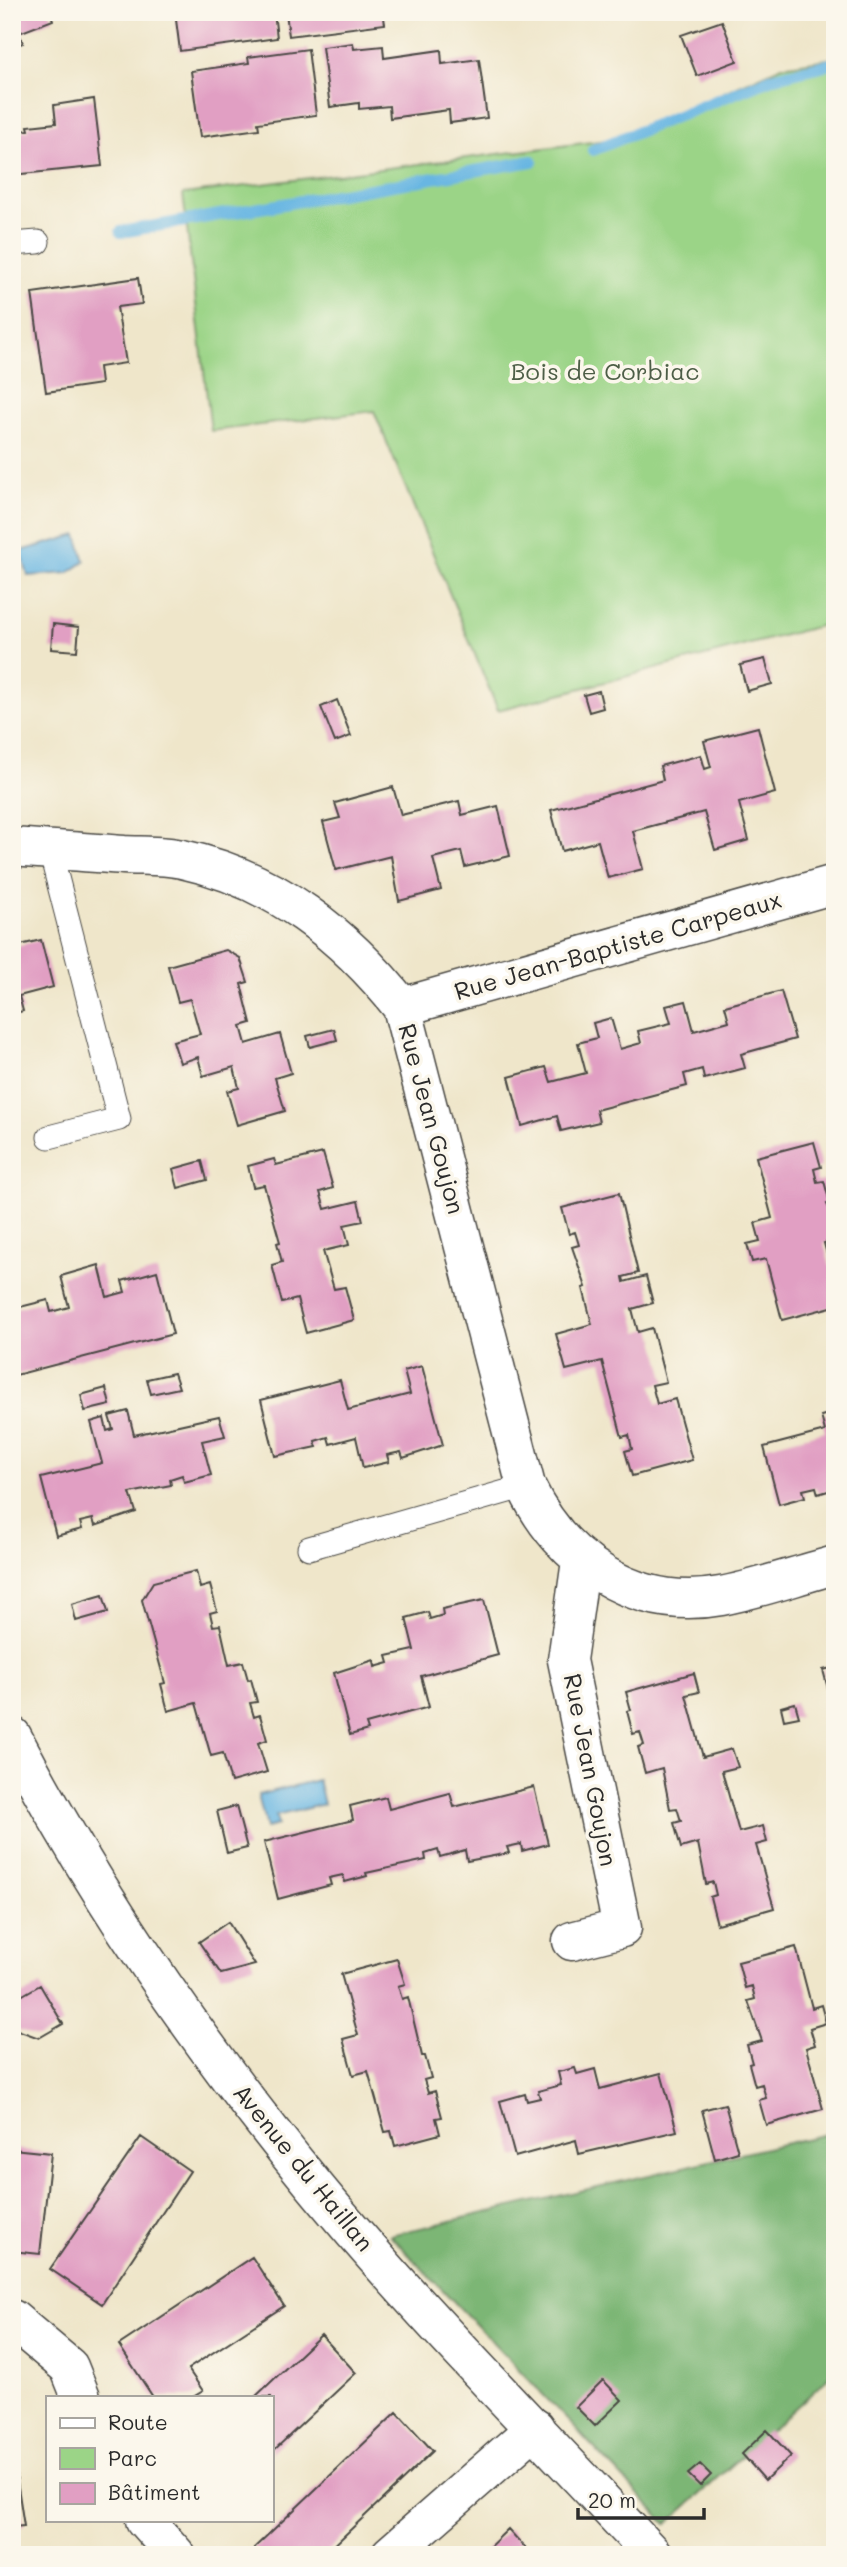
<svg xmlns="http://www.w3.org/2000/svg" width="847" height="2567" font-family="Mali,sans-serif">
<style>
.green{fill:#9bd487;stroke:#638059;stroke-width:2}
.forest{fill:#7cb674;stroke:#547050;stroke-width:2}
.water{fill:#68b6e2;stroke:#4a7086;stroke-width:2}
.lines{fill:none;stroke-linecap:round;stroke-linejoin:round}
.stream{stroke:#68b6e2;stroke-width:12}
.building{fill:#e19fc3}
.service-casing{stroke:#484743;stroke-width:25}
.minor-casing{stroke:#484743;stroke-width:41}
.tertiary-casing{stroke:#484743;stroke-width:41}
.service{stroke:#fff;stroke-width:23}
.minor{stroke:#fff;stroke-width:38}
.tertiary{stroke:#fff;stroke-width:38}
.labels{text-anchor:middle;stroke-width:7;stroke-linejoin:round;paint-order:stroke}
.park-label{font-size:24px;fill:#4d5e47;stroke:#fbf7ec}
.street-label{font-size:24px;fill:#2b2b2b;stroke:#fbf7ec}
</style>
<rect width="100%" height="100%" fill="#fbf7ec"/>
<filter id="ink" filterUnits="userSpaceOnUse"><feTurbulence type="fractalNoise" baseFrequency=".0143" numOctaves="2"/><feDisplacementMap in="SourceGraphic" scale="14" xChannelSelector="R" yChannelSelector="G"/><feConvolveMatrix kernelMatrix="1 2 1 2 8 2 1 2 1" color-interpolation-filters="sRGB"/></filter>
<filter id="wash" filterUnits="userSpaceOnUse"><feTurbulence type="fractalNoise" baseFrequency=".00686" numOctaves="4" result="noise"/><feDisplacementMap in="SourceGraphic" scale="28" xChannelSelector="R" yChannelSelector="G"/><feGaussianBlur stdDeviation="1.57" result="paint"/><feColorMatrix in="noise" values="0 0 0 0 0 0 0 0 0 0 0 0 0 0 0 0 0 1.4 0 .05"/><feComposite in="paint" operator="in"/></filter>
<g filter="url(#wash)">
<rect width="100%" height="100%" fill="#efe6ca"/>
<path class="green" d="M835 58V622L498 710 374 411 211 431 183 194 608 140 642 129 782 66Z"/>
<path class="forest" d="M835 2132V2372L667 2524 390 2235Z"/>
<path class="water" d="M77 535 85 561 68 573 28 576 21 551Z
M318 1780 324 1804 276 1816 278 1825 266 1828 258 1795Z"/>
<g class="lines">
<path class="stream" d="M593 150 775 77 835 63
M121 232 532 161"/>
</g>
<g id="blocks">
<path class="building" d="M12 12H50L53 20 19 33 23 43 12 47Z
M175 12H274L277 38 180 51Z
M286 12H383L385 24 289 36Z
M722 21 737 61 697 76 681 35Z
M353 43 354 49 383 46 384 58 441 50 442 64 479 59 487 118 450 123 449 110 390 118 389 106 359 109V103L330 107 322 47Z
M308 49 316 115 258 123 259 129 200 137 191 71 249 63 248 57Z
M94 99 102 166 12 175V132L29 130 28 126 56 123 54 105Z
M138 278 142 304 117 307 126 363 99 367 101 384 46 392 32 293Z
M53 624 79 627 77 651 51 649Z
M765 659 772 684 747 691 740 665Z
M599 691 603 708 589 712 584 695Z
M337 700 351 736 335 742 321 707Z
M758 727 775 793 739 803 749 840 715 850 704 812 633 831 643 869 608 878 598 841 562 851 551 810 663 780 660 766 701 755 705 769 711 767 704 741Z
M393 787 401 815 459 801 462 815 498 806 510 856 465 867 461 851 433 858 441 890 399 901 391 856 336 870 323 822 340 818 335 803Z
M41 940 53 987 19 996 23 1011 12 1014V947Z
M226 950 240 958 248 982 241 984 251 1023 241 1026 246 1044 280 1034 291 1073 275 1078 285 1111 237 1125 227 1091 239 1088 234 1067 203 1076 198 1057 180 1063 173 1041 200 1034 190 999 178 1002 168 966Z
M781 991 795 1039 741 1054 745 1068 704 1079 702 1069 684 1074 687 1086 596 1110 599 1122 561 1131 557 1116 522 1126 509 1077 546 1067 551 1082 586 1073 578 1043 597 1038 593 1023 611 1018 620 1049 641 1043 638 1031 671 1023 666 1006 686 1001 694 1031 729 1021 725 1006Z
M334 1029 337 1040 310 1047 307 1036Z
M814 1142 821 1167 814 1169 817 1182 824 1181 830 1203 827 1204 835 1221V1241L824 1243 830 1266 835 1265V1306L782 1320 766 1259 752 1262 747 1244 760 1241 755 1223 772 1218 756 1157Z
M323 1153 333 1188 320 1192 325 1209 358 1201 363 1221 344 1225 349 1245 323 1251 334 1289 345 1287 354 1320 306 1333 297 1299 282 1303 272 1265 282 1262 277 1243 280 1242 264 1185 253 1187 248 1166 274 1159 276 1165Z
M202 1161 207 1180 178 1188 173 1169Z
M619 1193 638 1273 623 1277 624 1282 646 1276 653 1303 632 1309 638 1332 652 1328 666 1382 652 1385 657 1404 675 1399 692 1460 632 1476 625 1451 632 1449 629 1435 622 1437 602 1361 566 1370 556 1334 592 1324 583 1288 586 1287 572 1247 579 1245 575 1232 569 1234 562 1208Z
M99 1265 107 1297 125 1292 122 1281 157 1271 173 1334 12 1376V1309L48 1300 51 1312 69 1307 61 1276Z
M422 1366 443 1445 403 1458 401 1452 387 1455 389 1462 363 1468 356 1437 330 1444 328 1437 315 1441 317 1447 275 1456 261 1400 340 1380 348 1410 410 1394 404 1371Z
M174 1373 179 1388 151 1394 147 1379Z
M106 1388 110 1405 85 1411 81 1395Z
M128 1411 134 1435 219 1416 225 1436 202 1441 211 1475 184 1482 182 1475 170 1479 171 1485 130 1493 136 1512 95 1526 93 1519 80 1522 82 1529 56 1536 41 1478 102 1463 91 1422 104 1418 107 1431 113 1429 109 1416Z
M835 1412V1489L818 1494 816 1487 803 1490 805 1497 779 1504 764 1447 825 1431 821 1416Z
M196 1571 200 1588 210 1585 217 1611 210 1613 213 1626 220 1625 229 1665 243 1662 248 1680 251 1679 257 1702 250 1703 254 1717 260 1715 267 1740 258 1743 267 1772 231 1782 223 1753 211 1756 196 1703 168 1711 161 1684 165 1683 142 1600 153 1582Z
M103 1595 108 1612 76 1621 72 1604Z
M484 1600 498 1655 421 1676 429 1707 366 1724 368 1730 350 1735 334 1673 374 1660 375 1667 389 1663 387 1656 414 1650 406 1618 428 1612 430 1619 443 1615 442 1609Z
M835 1667V1711H834L823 1670Z
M694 1673 699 1692 686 1695 703 1757 732 1749 738 1767 722 1771 739 1832 763 1826 767 1842 756 1845 774 1908 717 1924 710 1897 716 1895 713 1882 706 1884 698 1843 681 1848 674 1823 681 1821 677 1808 670 1809 662 1768 645 1773 638 1747 644 1745 640 1732 633 1734 627 1711 631 1710 626 1692Z
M795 1703 799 1717 784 1720 781 1707Z
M534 1787 548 1844 522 1851 521 1844 507 1847 509 1853 467 1861 465 1850 440 1857 438 1850 425 1854 426 1860 366 1873 367 1876 345 1882 343 1875 329 1878 331 1885 278 1899 264 1842 353 1820 350 1806 386 1797 389 1809 450 1793 454 1807Z
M236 1806 247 1848 227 1853 217 1811Z
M228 1922 255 1965 221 1974 199 1942Z
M796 1947 812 2008 821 2005 826 2023 810 2028 815 2045 806 2048 823 2109 766 2125 759 2100 766 2098 762 2084 755 2086 749 2064 752 2063 747 2045 762 2041 748 2001 755 1999 752 1986 745 1988 738 1962Z
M397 1959 405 1984 398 1986 402 1999 408 1997 422 2056H425L431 2078 424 2080 428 2093 435 2091 442 2117 436 2118 440 2134 395 2146 391 2131 385 2132 368 2071 353 2075 343 2039 358 2035 341 1974Z
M12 1983 21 1996 40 1985 63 2024 39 2038 12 2028Z
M575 2068 577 2074 595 2069 600 2089 661 2073 677 2131 579 2154 576 2140 515 2157 500 2101 525 2094 527 2101 540 2098 538 2091 561 2085 558 2072Z
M725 2104 738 2152 715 2159 702 2110Z
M141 2137 190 2171 102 2304 50 2269Z
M12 2149 51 2153 40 2254 12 2251Z
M252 2257 284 2306 188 2369 203 2391 193 2397H153L119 2345Z
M321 2335 356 2373 271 2453V2397H255Z
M603 2380 622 2400 595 2426 576 2407Z
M397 2412 433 2451 324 2555H261L254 2548Z
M767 2430 791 2456 765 2480 742 2454Z
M12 2448 24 2526 12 2527Z
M700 2464 711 2475 700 2486 688 2474Z
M508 2529 532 2555H481Z"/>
</g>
</g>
<g filter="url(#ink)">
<use href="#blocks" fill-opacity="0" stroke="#484743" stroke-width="2"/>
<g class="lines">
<defs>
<path id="service" d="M12 244 38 242
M49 1137 119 1119 50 850
M309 1548 526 1486"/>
<path id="minor" d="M12 847C49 850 87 852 124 855 143 856 164 855 182 859 275 879 345 935 402 1007L526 1486C561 1561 635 1612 721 1596 759 1589 797 1575 835 1565
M402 1007 835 884
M572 1941 622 1928 567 1660 581 1561
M12 2319 69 2367 81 2397
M145 2520 176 2555
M390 2555 535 2428"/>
<path id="tertiary" d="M12 1736C95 1895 199 2045 313 2184 419 2313 539 2432 653 2555"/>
</defs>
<use href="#service" class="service-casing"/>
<use href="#minor" class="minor-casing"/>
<use href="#tertiary" class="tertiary-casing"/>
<use href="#service" class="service"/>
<use href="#minor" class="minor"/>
<use href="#tertiary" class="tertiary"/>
</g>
</g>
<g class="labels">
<g class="park-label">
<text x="605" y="380">Bois de Corbiac</text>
</g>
<g class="street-label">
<text transform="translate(618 946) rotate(-16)" y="8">Rue Jean-Baptiste Carpeaux</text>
<text transform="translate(431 1119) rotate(75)" y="8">Rue Jean Goujon</text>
<text transform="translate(590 1770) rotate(79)" y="8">Rue Jean Goujon</text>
<text transform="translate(303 2168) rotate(51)" y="8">Avenue du Haillan</text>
</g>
</g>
<rect width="847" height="2567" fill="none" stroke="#fbf7ec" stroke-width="42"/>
<rect x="46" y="2396" width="228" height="126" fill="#fbf7ec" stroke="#a8a59f" stroke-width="2"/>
<rect x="60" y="2418" width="35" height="10" fill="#ffffff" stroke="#a8a59f" stroke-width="2"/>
<text x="108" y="2430" font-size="21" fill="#2b2b2b">Route</text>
<rect x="60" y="2448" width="35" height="21" fill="#9bd487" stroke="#a8a59f" stroke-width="2"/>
<text x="108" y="2466" font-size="21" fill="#2b2b2b">Parc</text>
<rect x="60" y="2483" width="35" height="21" fill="#e19fc3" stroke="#a8a59f" stroke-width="2"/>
<text x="108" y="2500" font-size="21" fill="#2b2b2b">Bâtiment</text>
<path d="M578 2508v10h126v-10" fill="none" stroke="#2b2b2b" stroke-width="3.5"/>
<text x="588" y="2508" font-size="21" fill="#2b2b2b" stroke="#fbf7ec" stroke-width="5" paint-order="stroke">20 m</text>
</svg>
